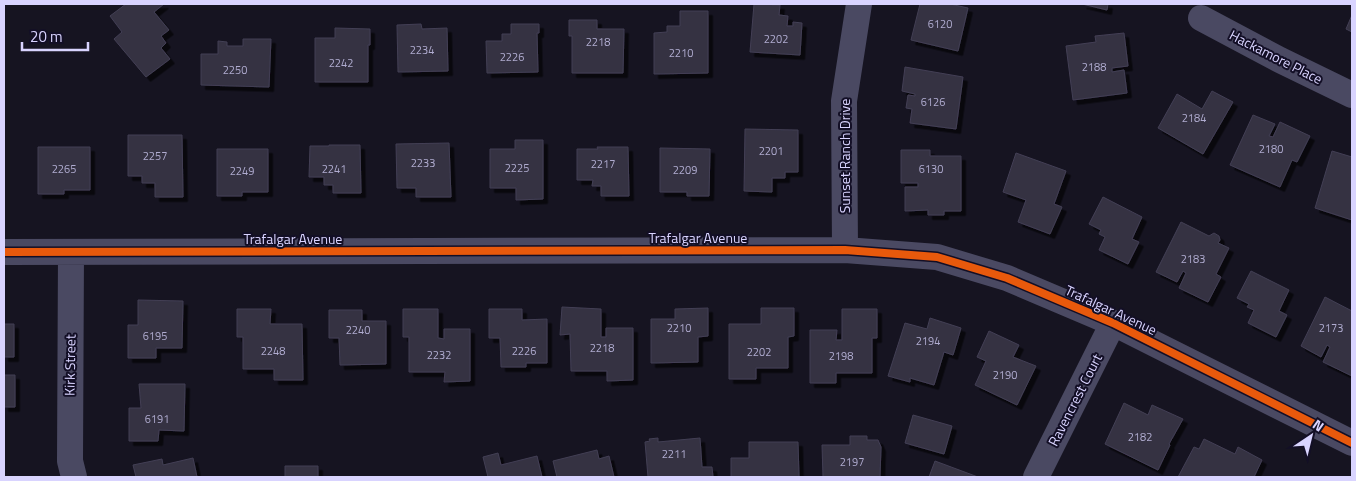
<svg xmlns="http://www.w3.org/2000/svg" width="1356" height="481" font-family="'Titillium Web',sans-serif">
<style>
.building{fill:#343243;stroke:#433f54;filter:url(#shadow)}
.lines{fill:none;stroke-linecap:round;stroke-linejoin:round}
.minor{stroke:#4a4962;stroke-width:26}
.cycleway-casing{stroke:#130f26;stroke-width:11}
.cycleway{stroke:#e8590c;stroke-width:8}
.labels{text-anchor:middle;stroke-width:4;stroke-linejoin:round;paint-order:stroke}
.number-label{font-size:11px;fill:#b0acd0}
.street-label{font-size:14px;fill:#d9d4ff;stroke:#130f26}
</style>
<defs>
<filter id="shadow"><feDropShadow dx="4.5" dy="4.5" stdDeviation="0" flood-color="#0009"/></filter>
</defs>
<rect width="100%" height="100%" fill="#161421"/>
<path class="building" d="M126 4H164L154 12 169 30 161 36 166 43 161 48 170 59 146 77 114 39 122 32 110 16Z
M754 4 780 5 779 15 788 16 787 26H793V22L802 23 800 55 750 52Z
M920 4H950L968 8 958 51 911 40Z
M1082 4H1108L1107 10Z
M680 11H708V73L654 74V33L667 32V26H680Z
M1352 15V32L1346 29Z
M569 20H597V29H624L623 73H572V36H569Z
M421 24 422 29 447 28 448 71 398 72 397 25Z
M511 24H539V33H537L538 72 487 73 486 41H502V34H511Z
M335 28 370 29V45H368V82H315V38H335Z
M1124 33 1128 66 1112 68V72L1124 70 1127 93 1073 100 1066 46 1096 42 1095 36Z
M243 39H271L269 87 201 85V54H218V41L227 42V46H243Z
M905 67 963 77 956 129 910 123 912 109 906 108 908 95 915 96V94L902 91Z
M1212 91 1233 102 1203 154 1158 128 1177 94 1202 109Z
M1253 115 1275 124 1269 136 1273 137 1280 122 1310 136 1297 162 1292 160 1280 187 1230 165Z
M745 129 798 130V172H785V178H772V192L744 191Z
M128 135H182L183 197H155V183H142V176H128Z
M515 140H543V199L516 200V188H490V149H515Z
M449 143 451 197H416V188H397L396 144Z
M329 145H360L361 193H333V185H324V177H309L310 146H329Z
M38 147H90V190H64V194H38Z
M597 147H628L629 196H601V186H592L593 180H577V149H598Z
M660 148 710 149 709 196H687V192H660Z
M217 149H268V192H242V196H217Z
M901 150H930V156H961V211H944V215H928V210L905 211V187H918V183H901Z
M1332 151 1352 157V220L1315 208Z
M1016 153 1066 171 1054 204 1062 207 1050 234 1018 222 1026 200 1003 192Z
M1103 197 1142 217 1132 239 1139 242 1128 264 1099 250 1105 237 1099 234 1101 230 1089 224Z
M1181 222 1209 236 1214 233 1219 236 1220 240 1218 243 1229 248 1216 274 1221 277 1208 302 1179 288 1186 273 1183 271 1177 282 1156 272Z
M1251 271 1289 290 1279 311 1287 315 1276 337 1248 323 1254 310 1247 307 1249 304 1237 298Z
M1325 297 1352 311V376L1323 362 1330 347 1327 345 1321 357 1301 346Z
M138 300 183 301 182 348H156V358H128V325H138Z
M562 307 601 309V337H606V328H633V380L607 381V371H571L570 334 560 335Z
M708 308V336L698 337V362L651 363V319H675V309Z
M761 308H794V336L788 337V368H756V379H729V324H761Z
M237 309H271L270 324H302L303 380H274V369H243V337H237Z
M403 309H438V338L444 339V329H470V381L444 382 445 372H409V337H403Z
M489 309H522V320L547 319V363H526V367H501L500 338H489Z
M842 309H877V338H872V373H836V383H810V330H837L836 340H842Z
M329 310H362V321H386V364L340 365 339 338H329Z
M930 318 961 328 953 355 944 352 934 385 910 378V382L888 376 905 323 927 329Z
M4 324H14V357H4Z
M989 331 1019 345 1013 357 1036 366 1017 405 975 385 986 361 977 357Z
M4 375H15V407H4Z
M139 384H185L184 431 159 430 158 441H129V408H141Z
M1124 403 1148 415 1152 405 1183 419 1169 444 1170 445 1158 470 1105 444Z
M913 415 952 426 944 454 905 443Z
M850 436H867V440H878L881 447 880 477H823L822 445H850Z
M658 438V442L700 438 702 467H712L713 477H648L645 442 650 441 649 439Z
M1204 439 1235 454 1238 447 1262 460 1254 477H1178L1194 447 1199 449Z
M749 442H798L799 477H731V458H749Z
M597 450 599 459 609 456 614 477H557L553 461Z
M498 453 501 465 537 456 542 477H488L483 457Z
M193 458 197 477H136L133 465 162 459 163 465Z
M935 461 978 477H929Z
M285 466H318V477H285Z"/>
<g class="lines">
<path class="minor" d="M1201 18 1280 60 1352 95
M845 250 844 101 859 4
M4 252 845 250 937 257 1007 278 1113 323 1352 443
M71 252 70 461 74 477
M1036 477 1113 323"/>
<defs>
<path id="cycleway" d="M4 252 845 250 937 257 1007 278 1113 323 1352 443"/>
</defs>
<use href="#cycleway" class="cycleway-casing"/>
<use href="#cycleway" class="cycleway"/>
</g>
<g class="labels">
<g class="number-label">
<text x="940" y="28">6120</text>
<text x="776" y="43">2202</text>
<text x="598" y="46">2218</text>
<text x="422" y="54">2234</text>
<text x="681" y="57">2210</text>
<text x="512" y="61">2226</text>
<text x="341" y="67">2242</text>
<text x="1094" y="71">2188</text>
<text x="235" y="74">2250</text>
<text x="933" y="106">6126</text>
<text x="1194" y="122">2184</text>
<text x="1271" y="153">2180</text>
<text x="771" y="155">2201</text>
<text x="155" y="160">2257</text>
<text x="423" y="167">2233</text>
<text x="603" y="168">2217</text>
<text x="517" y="172">2225</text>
<text x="64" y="173">2265</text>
<text x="334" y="173">2241</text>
<text x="931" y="173">6130</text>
<text x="685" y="174">2209</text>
<text x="242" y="175">2249</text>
<text x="1193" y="263">2183</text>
<text x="679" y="332">2210</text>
<text x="1331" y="332">2173</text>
<text x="358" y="334">2240</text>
<text x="155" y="340">6195</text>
<text x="928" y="345">2194</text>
<text x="602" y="352">2218</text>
<text x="273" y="355">2248</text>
<text x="524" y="355">2226</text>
<text x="759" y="356">2202</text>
<text x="439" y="359">2232</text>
<text x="841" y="360">2198</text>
<text x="1005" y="379">2190</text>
<text x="157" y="423">6191</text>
<text x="1140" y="441">2182</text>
<text x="674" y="458">2211</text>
<text x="852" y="466">2197</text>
</g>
<g class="street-label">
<text transform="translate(1276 57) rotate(27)" y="5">Hackamore Place</text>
<text transform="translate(845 156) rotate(-90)" y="5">Sunset Ranch Drive</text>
<text x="698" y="243">Trafalgar Avenue</text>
<text x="293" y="244">Trafalgar Avenue</text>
<text transform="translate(1111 310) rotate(25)" y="5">Trafalgar Avenue</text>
<text transform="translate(70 365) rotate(-89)" y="5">Kirk Street</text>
<text transform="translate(1075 400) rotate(-63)" y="5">Ravencrest Court</text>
</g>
</g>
<rect width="1356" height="481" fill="none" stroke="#d9d4ff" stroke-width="10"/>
<g transform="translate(1311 436) rotate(35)" stroke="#130f26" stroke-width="4" paint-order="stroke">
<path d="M0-4L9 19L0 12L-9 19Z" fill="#d9d4ff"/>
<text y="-8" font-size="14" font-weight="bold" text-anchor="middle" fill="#d9d4ff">N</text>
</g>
<path d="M22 42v8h66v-8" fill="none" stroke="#d9d4ff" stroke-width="2.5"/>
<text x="30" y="42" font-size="15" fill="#d9d4ff" stroke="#130f26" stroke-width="4" paint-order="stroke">20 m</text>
</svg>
